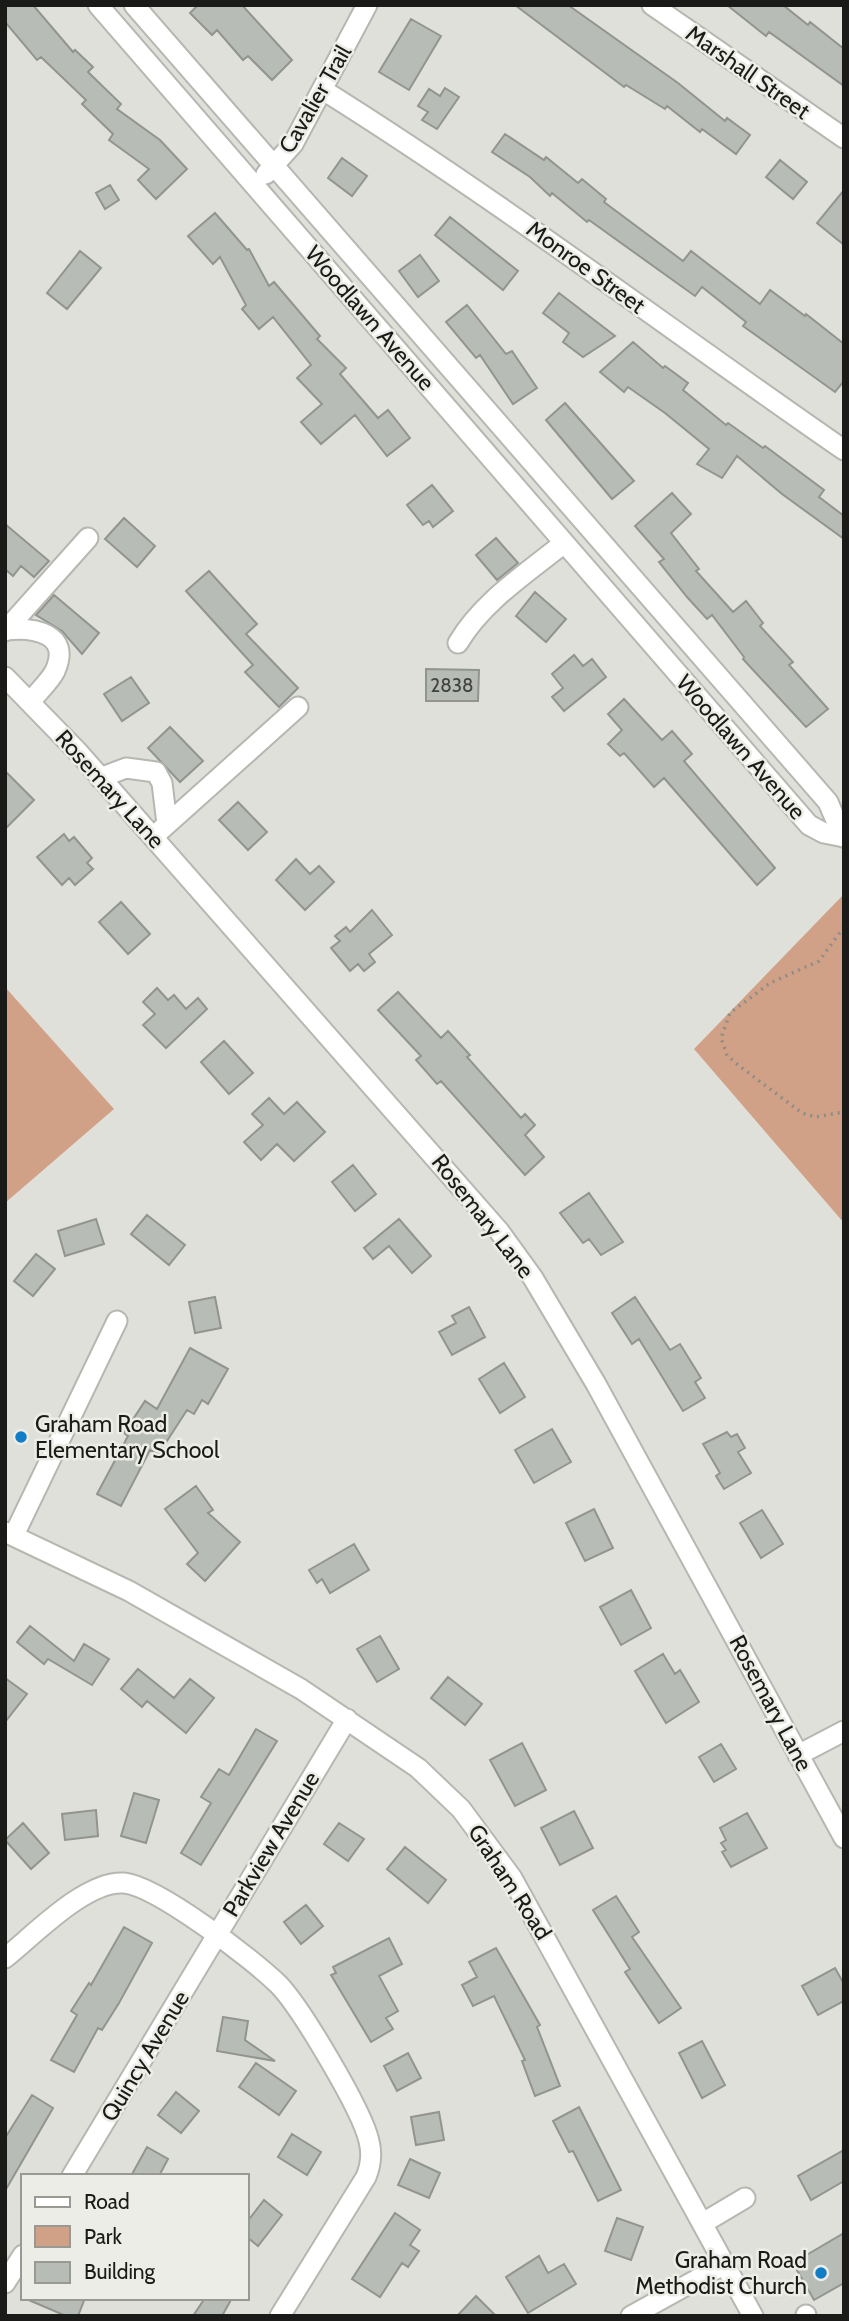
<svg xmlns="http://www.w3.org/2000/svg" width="849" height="2321" font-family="Cabin,sans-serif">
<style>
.green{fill:#d1a187}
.building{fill:#b8bcb6;stroke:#91948f;stroke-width:2}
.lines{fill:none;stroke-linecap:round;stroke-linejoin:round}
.minor-casing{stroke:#b7b7b1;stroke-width:23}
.path{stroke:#8d8d88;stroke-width:3.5;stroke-dasharray:2 5;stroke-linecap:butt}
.minor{stroke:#fff;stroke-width:19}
.poi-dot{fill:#117dc7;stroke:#edede7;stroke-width:2.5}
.labels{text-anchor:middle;stroke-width:5;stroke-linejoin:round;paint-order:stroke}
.number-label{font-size:19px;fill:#424240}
.street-label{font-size:23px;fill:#1a1a18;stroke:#edede7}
.poi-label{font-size:23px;fill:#1a1a18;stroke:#edede7;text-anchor:start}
</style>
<rect width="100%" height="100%" fill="#e0e0da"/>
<path class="green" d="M844 894V1223L694 1049Z
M5 987 114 1109 5 1203Z"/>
<path class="building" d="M5 5H33L73 52 75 50 93 67 88 72 121 104 117 109 160 140 187 169 156 199 138 180 149 169 109 140 113 134 82 104 86 100 41 57 37 60 5 22Z
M198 5H242L292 60 272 80 248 56 243 60 217 30 212 35 190 13Z
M515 5H568L678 83 725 121 727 118 750 135 736 154 702 129 700 132 667 106 665 109 626 85 624 87Z
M727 5H783L808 25 810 22 844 49V86L769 32 766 36Z
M411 19 441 36 409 90 379 72Z
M445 88 459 97 437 129 422 120 428 112 418 106 429 89 440 96Z
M505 134 544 160 546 157 578 183 582 179 606 199 604 202 683 261 691 251 760 304 770 290 805 316 806 314 844 344V381L835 392 743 326 746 322 702 287 695 296 589 220 587 222 552 193 550 196 530 177 492 152Z
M342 158 367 176 352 196 328 178Z
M780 160 807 182 793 199 766 177Z
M110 185 119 200 105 209 96 193Z
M844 190V245L817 223Z
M215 213 247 250 249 249 269 286 274 282 320 336 317 339 346 368 340 374 378 418 388 410 410 438 387 456 355 415 321 444 301 422 322 404 297 378 311 365 273 317 259 329 242 309 246 305 220 257 213 264 188 236Z
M450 217 518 271 503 290 435 235Z
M80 251 101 268 67 309 47 293Z
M420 255 439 281 418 297 399 271Z
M559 293 615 336 583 357 563 342 569 333 543 313Z
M467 305 506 354 512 351 537 388 513 404 480 355 476 358 446 322Z
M633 342 663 368 665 366 688 383 683 390 726 425 728 423 763 448 765 446 824 490 819 497 844 516V539L782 494 737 456 722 478 697 464 709 449 665 413 628 387 624 392 600 372Z
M565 403 634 481 612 499 546 420Z
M432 485 453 511 433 527 429 521 423 525 407 505Z
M672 493 691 514 671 533 699 569 696 571 733 612 746 601 763 623 760 626 793 662 789 665 828 709 806 727 743 659 744 657 712 615 707 619 687 597 659 562 664 559 635 526Z
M124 518 155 546 137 567 105 539Z
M5 524 49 561 34 577 21 566 13 576 5 569Z
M496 538 518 563 497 580 476 555Z
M209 571 257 624 246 634 298 688 279 707 245 672 253 665 186 591Z
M535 592 566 619 546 642 516 616Z
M54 595 99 633 82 654 62 631 36 615Z
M574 655 583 666 592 659 606 677 564 711 552 697 563 688 552 674Z
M426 669 479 670 478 701H426Z
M131 677 149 703 122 721 104 694Z
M624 699 662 740 672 731 692 754 684 761 775 868 757 885 664 778 654 787 624 753 620 756 608 744 622 730 608 714Z
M170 727 203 761 180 782 148 748Z
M5 771 34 800 5 829Z
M238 802 267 832 248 850 219 820Z
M64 834 69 841 74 837 92 858 87 863 93 869 75 885 69 878 62 885 37 857Z
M296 859 310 874 319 866 334 882 305 910 276 880Z
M121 902 150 934 128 954 99 922Z
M372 910 392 935 369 954 375 962 364 971 358 964 350 971 331 948 340 941 335 936 346 927 350 932Z
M157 988 168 1000 174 995 186 1009 198 998 207 1009 166 1048 143 1025 155 1014 143 1002Z
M398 992 441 1038 448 1031 470 1055 467 1057 521 1118 525 1114 535 1125 525 1135 544 1157 525 1175 441 1081 437 1084 416 1060 421 1056 378 1010Z
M224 1041 253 1073 229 1094 201 1062Z
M269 1098 284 1114 297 1102 325 1132 294 1161 277 1144 261 1160 244 1142 263 1125 252 1114Z
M353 1165 376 1194 355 1211 332 1182Z
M589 1193 623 1242 601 1255 589 1239 583 1243 560 1213Z
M147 1215 185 1245 169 1265 131 1234Z
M96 1219 104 1244 65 1256 58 1231Z
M399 1219 431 1256 412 1273 389 1246 373 1259 364 1248Z
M36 1254 55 1269 33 1296 14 1281Z
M215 1297 221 1328 195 1333 189 1302Z
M635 1297 670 1350 680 1344 701 1378 695 1382 705 1398 683 1411 639 1339 632 1344 612 1313Z
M469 1307 485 1337 452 1355 439 1332 456 1323 452 1316Z
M190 1348 228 1369 208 1404 202 1400 194 1414 187 1410 158 1455 150 1450 121 1506 97 1494 128 1436 124 1433 145 1401 157 1409Z
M504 1363 525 1397 500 1413 479 1379Z
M552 1429 571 1462 534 1483 515 1450Z
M727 1432 731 1437 737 1434 745 1448 738 1452 751 1473 724 1489 716 1476 720 1473 703 1444Z
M196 1486 213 1510 208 1513 240 1542 205 1581 187 1564 198 1553 165 1509Z
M594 1509 613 1548 585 1561 566 1523Z
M762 1510 783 1544 761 1558 740 1523Z
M354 1544 369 1570 330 1593 322 1579 317 1583 309 1570Z
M631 1590 651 1628 621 1645 600 1607Z
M30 1626 74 1661 84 1644 109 1659 92 1685 48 1659 44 1664 17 1642Z
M380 1636 399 1669 377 1682 357 1649Z
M663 1654 675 1674 680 1670 699 1702 666 1723 635 1671Z
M138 1669 174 1698 190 1679 214 1698 186 1733 147 1701 142 1707 121 1689Z
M448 1677 482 1704 465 1725 431 1698Z
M5 1678 27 1694 5 1722Z
M256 1729 277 1741 201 1865 181 1853 211 1803 201 1797 219 1769 229 1775Z
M522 1743 546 1790 515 1806 490 1760Z
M721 1744 736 1769 714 1782 699 1757Z
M134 1793 159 1800 146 1843 121 1836Z
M96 1810 98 1836 65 1840 62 1814Z
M574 1811 593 1848 560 1865 541 1828Z
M747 1813 767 1848 731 1867 722 1852 726 1850 721 1843 726 1840 720 1828Z
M23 1823 49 1853 31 1869 5 1840Z
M339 1823 364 1839 348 1861 324 1844Z
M405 1847 446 1880 428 1903 387 1869Z
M616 1896 639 1932 632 1937 681 2008 659 2023 625 1972 630 1969 593 1910Z
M306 1905 323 1926 301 1944 284 1922Z
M124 1927 152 1943 119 2003 102 2030 98 2028 74 2072 51 2060 77 2015 71 2011 89 1983 91 1985Z
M389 1938 402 1964 379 1976 398 2011 386 2018 393 2029 371 2042 331 1975 336 1973 333 1967Z
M496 1948 540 2025 537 2027 560 2086 535 2096 522 2061 525 2060 494 1996 473 2006 462 1985 477 1977 469 1962Z
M835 1968 844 1984V2001L818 2015 802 1986Z
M223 2017 248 2021 245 2040 275 2061 217 2051Z
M702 2041 725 2085 702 2098 679 2053Z
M408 2053 421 2078 397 2091 384 2066Z
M256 2063 296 2091 279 2115 239 2087Z
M176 2092 199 2111 181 2133 158 2115Z
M32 2095 53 2108 5 2191V2138Z
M579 2107 621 2190 598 2201 573 2151 569 2152 553 2121Z
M439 2112 444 2140 416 2145 411 2117Z
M292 2134 321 2152 307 2175 278 2157Z
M147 2147 168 2159 159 2176H131Z
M844 2150V2181L811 2200 798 2176Z
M410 2159 440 2173 429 2198 398 2185Z
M264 2200 282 2215 258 2246 247 2237V2222Z
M395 2213 420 2230 410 2245 419 2251 408 2267 402 2263 380 2297 352 2279Z
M617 2218 643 2227 631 2260 605 2251Z
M844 2233V2283L814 2300 793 2263Z
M539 2256 548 2273 564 2264 576 2284 528 2313 506 2277Z
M476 2296 496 2316H457Z
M24 2298H85L78 2316H66Z
M205 2298H232L222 2316H193Z"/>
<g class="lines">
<defs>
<path id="minor" d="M98 5 809 825 824 833 844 837
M134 5 828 802 843 837
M652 5 844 138
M323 90C502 202 670 330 844 450
M266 174 293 144 367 5
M6 630C33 627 72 633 55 671 50 681 38 692 31 701
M5 631 88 538
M458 643C483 601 527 573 564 543
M5 677 79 753 499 1231 533 1278 596 1384 844 1838
M100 778 126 768 156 772 162 783 167 824
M153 837 298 707
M5 1532 129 1591 301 1689 418 1768 461 1809 512 1878 753 2316
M14 1535 117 1321
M798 1755 844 1731
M5 1958C34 1935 86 1880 124 1883 157 1886 254 1960 279 1985 301 2008 362 2110 369 2141 372 2153 371 2165 366 2177L280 2316
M72 2176 347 1719
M703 2223 745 2198
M5 2283 23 2255
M631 2316 725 2264
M806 2316V2315"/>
</defs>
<use href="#minor" class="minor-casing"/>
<path class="path" d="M844 927 819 961 770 983 730 1013 721 1038 727 1055 738 1065 802 1113 815 1117 844 1112"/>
<use href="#minor" class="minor"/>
</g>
<g class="poi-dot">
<circle cx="21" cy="1437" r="7"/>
<circle cx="821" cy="2273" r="7"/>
</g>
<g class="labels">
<g class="number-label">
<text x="452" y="692">2838</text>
</g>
<g class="street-label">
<text transform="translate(748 72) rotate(35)" y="8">Marshall Street</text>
<text transform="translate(315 99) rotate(-60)" y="8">Cavalier Trail</text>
<text transform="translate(586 267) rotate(36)" y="8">Monroe Street</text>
<text transform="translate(370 318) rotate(49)" y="8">Woodlawn Avenue</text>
<text transform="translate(741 747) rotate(49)" y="8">Woodlawn Avenue</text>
<text transform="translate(110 789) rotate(48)" y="8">Rosemary Lane</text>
<text transform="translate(483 1216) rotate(52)" y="8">Rosemary Lane</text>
<text transform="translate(771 1703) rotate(62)" y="8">Rosemary Lane</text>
<text transform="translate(271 1844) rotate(-59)" y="8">Parkview Avenue</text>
<text transform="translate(510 1882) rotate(57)" y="8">Graham Road</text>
<text transform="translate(145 2056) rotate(-59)" y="8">Quincy Avenue</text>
</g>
<g class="poi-label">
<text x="35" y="1432">Graham Road<tspan x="35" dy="26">Elementary School</tspan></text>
<text x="807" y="2268" text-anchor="end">Graham Road<tspan x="807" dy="26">Methodist Church</tspan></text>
</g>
</g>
<rect width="849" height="2321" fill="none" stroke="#1a1a18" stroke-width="14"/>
<rect x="21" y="2174" width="228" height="126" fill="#edede7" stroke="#999994" stroke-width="2"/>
<rect x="35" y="2197" width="35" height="10" fill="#ffffff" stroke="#999994" stroke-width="2"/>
<text x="84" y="2209" font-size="21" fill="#1a1a18">Road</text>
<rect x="35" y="2226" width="35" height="21" fill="#d1a187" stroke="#999994" stroke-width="2"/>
<text x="84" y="2244" font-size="21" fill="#1a1a18">Park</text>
<rect x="35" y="2262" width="35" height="21" fill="#b8bcb6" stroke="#999994" stroke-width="2"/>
<text x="84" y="2279" font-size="21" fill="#1a1a18">Building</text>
</svg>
